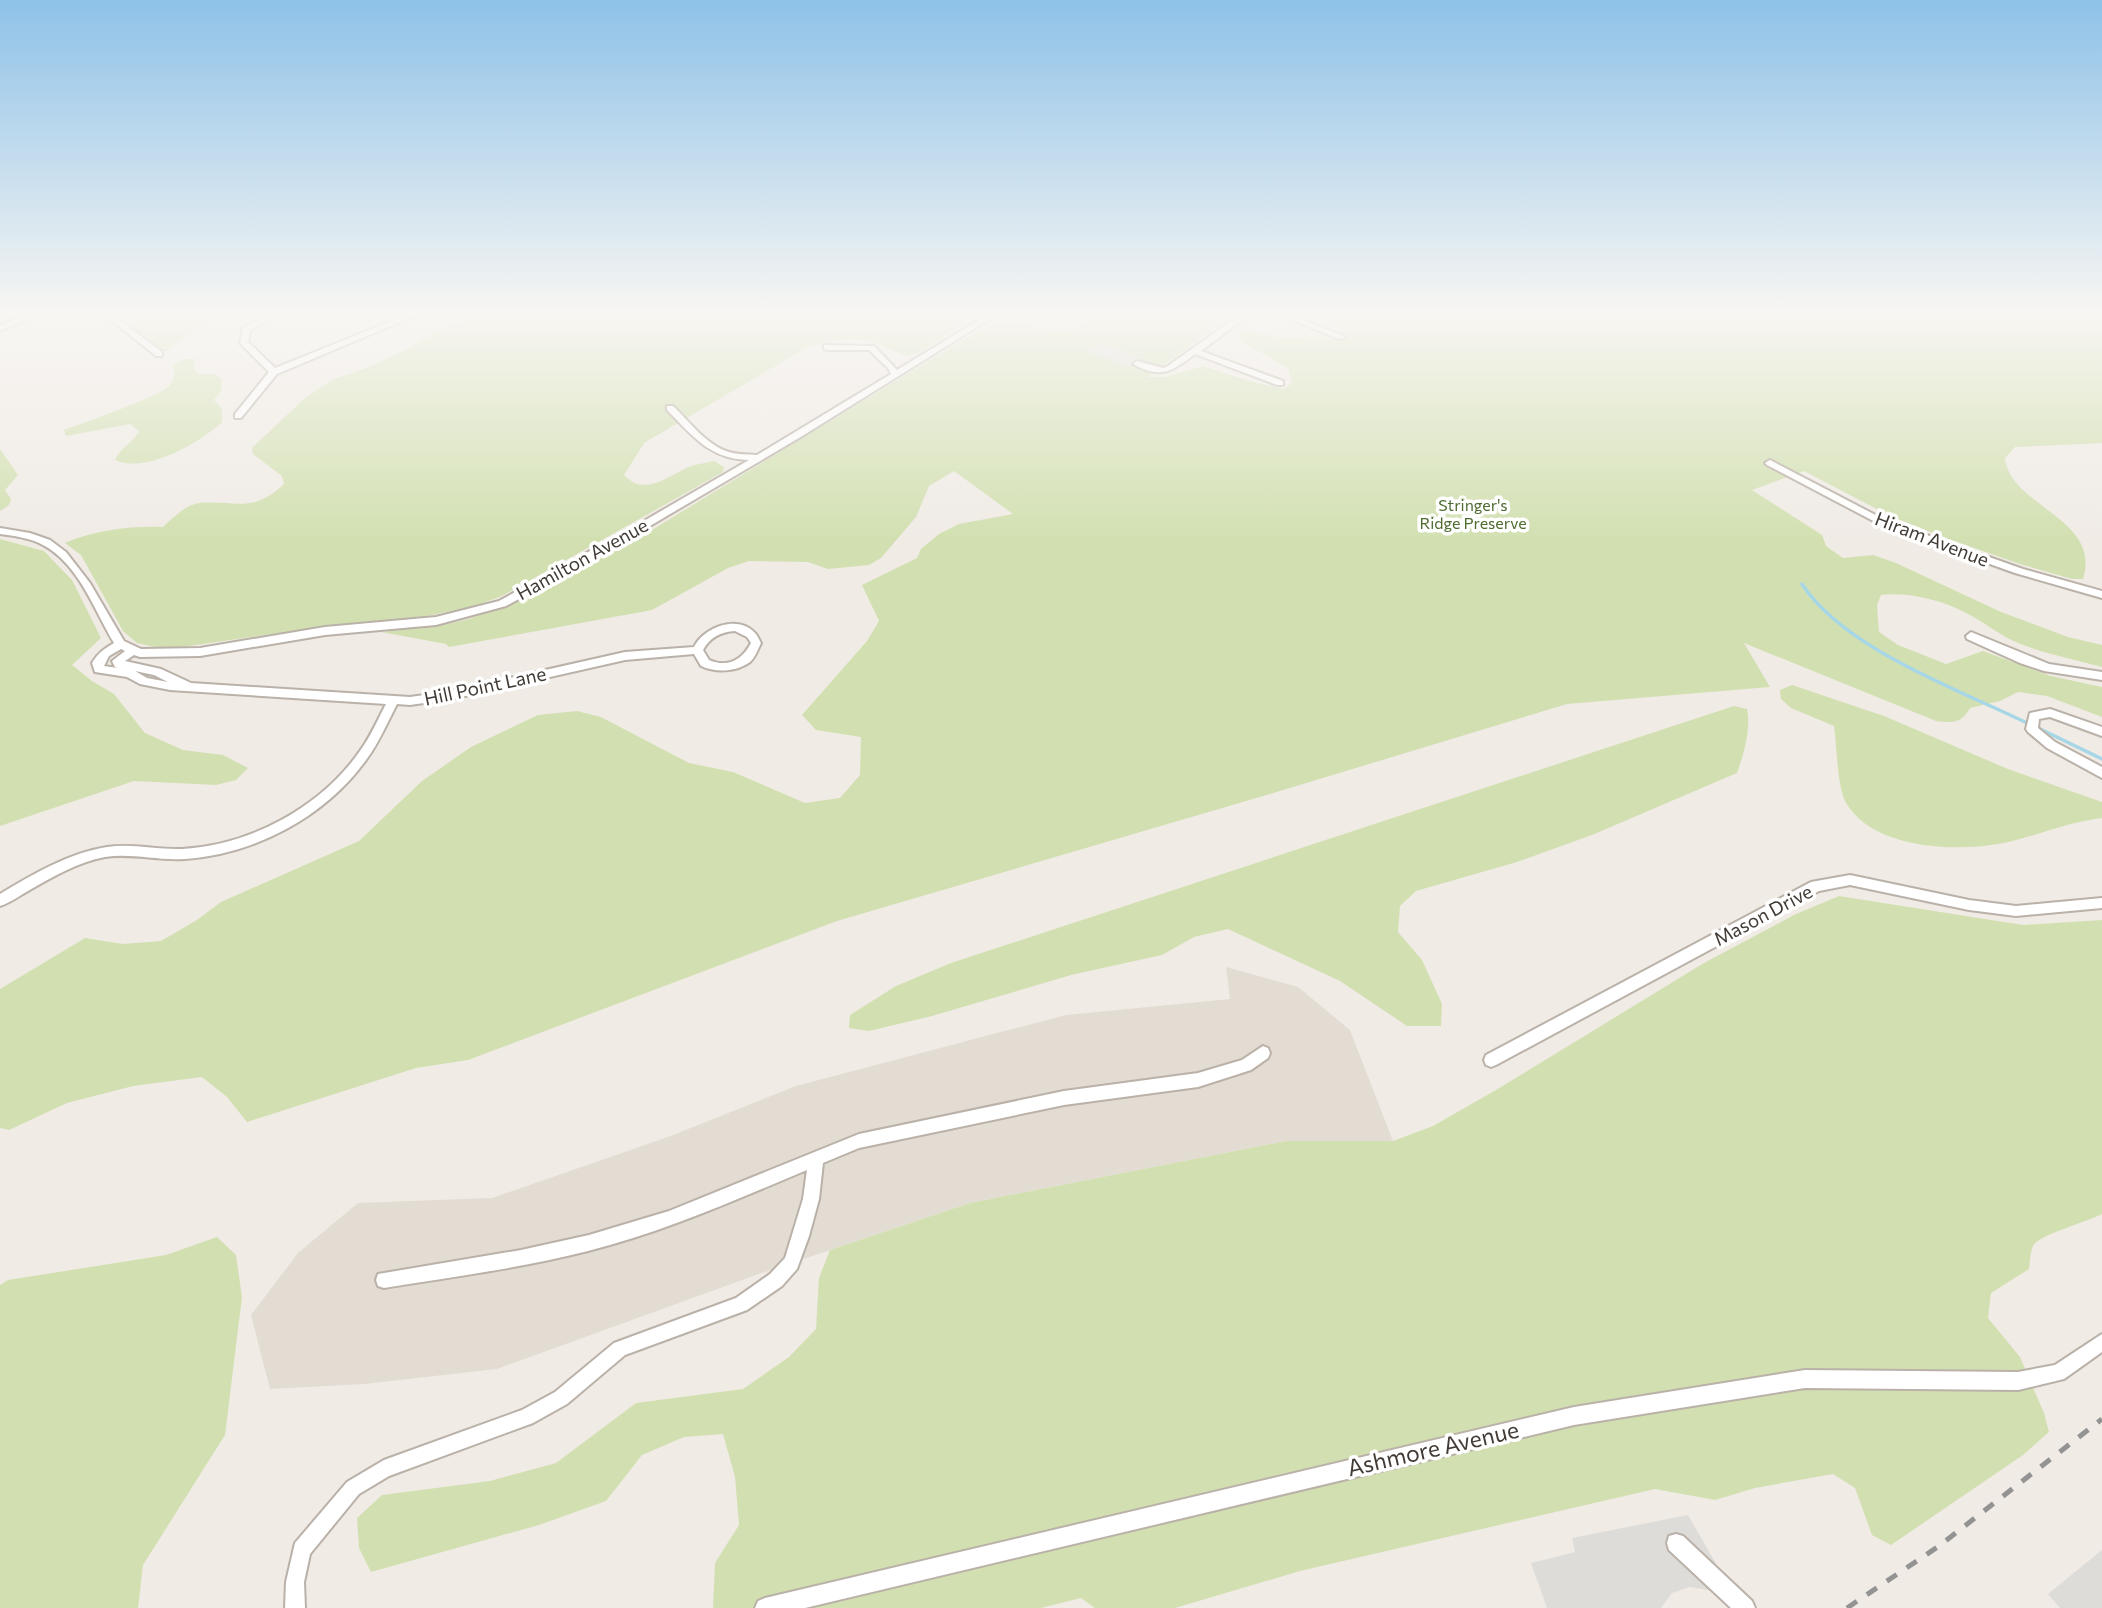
<svg xmlns="http://www.w3.org/2000/svg" width="2102" height="1608" font-family="Commissioner,sans-serif">
<style>
.residential{fill:#e3dcd3}
.green{fill:#d2e0b1}
.parking{fill:#dedcd9}
.lines{fill:none;stroke-linecap:round;stroke-linejoin:round}
.stream-far1{stroke:#a7d6e7;stroke-width:2.5}
.stream{stroke:#a7d6e7;stroke-width:3.5}
.minor-casing{stroke:#bab1a8;stroke-width:4}
.minor{fill:#fff;fill-rule:evenodd}
.rail{stroke:#939393;stroke-width:5;stroke-dasharray:12 12;stroke-linecap:butt}
.labels{text-anchor:middle;stroke-width:7;stroke-linejoin:round;paint-order:stroke}
.far-park-label{font-size:16px;fill:#4f6c30;stroke:#fff}
.street-label{font-size:19px;fill:#423b35;stroke:#fff}
.near-street-label{font-size:23px;fill:#423b35;stroke:#fff}
</style>
<rect width="100%" height="100%" fill="#f0ebe5"/>
<path class="residential" d="M1226 967 1298 987 1350 1030 1393 1141H1286L970 1203 756 1275 497 1369 364 1384 270 1389 251 1315 298 1253 358 1203 492 1198 668 1137 796 1086 1066 1015 1230 999Z"/>
<path class="green" d="M142 314H216L167 351H163L122 319Z
M482 314H947L961 322C952 332 919 357 906 355 896 354 885 346 875 343 853 335 827 341 806 348L644 443 624 475C645 498 669 475 691 466 698 464 706 463 714 461L724 467 723 472 502 596 472 607 422 617 342 624 182 647H155L137 643 123 631 81 555 65 543C95 530 131 526 163 527 173 518 186 504 200 503 235 500 253 514 284 484L282 476 253 454 252 448 306 397 334 379 366 368 405 350 439 330Z
M1101 314H1211L1219 319 1208 329 1211 331 1148 377H1165L1204 366 1246 380 1284 389 1292 383 1288 368 1245 344 1239 339 1241 332 1247 330 1286 338 1319 336 1343 339 1349 337 1315 314H2102V443L2015 447 2005 458C2010 507 2102 518 2083 579H2072L2020 564 1943 537 1890 516 1804 471 1752 490 1822 535 1826 546 1843 558 1873 555 1896 563 2001 612 2068 637 2102 645V667C2074 659 2045 654 2018 643 1999 635 1984 622 1966 613 1942 600 1908 592 1881 595L1877 605 1879 632 1898 645 1946 664 1983 651 2051 676 2102 687V717L2047 696 2018 692 2000 701 1970 708C1961 724 1952 723 1936 721L1744 643 1770 687 1567 704 1270 794 837 921 468 1060 416 1068 247 1122 227 1097 202 1077 133 1086 67 1103 9 1130 0 1128V989L85 938 123 944 161 941 197 920 221 902 359 841 422 781 471 747 538 715 577 711 601 717 689 763 733 772 805 803 840 798 860 775 861 737 816 730 802 715 867 641 879 621 862 585 917 558 921 549 939 534 959 524 1013 514 954 471 929 486 916 517 881 558 869 565 828 569 808 562 749 561 728 568 652 610 449 647 446 644 381 632 444 625 469 619 526 597 629 544 976 332C985 329 994 326 1003 325 1046 322 1061 346 1101 314Z
M184 359H195L194 369 198 374H215L222 379 221 391 214 400 222 409V422C200 443 145 474 115 460 121 447 133 443 139 431L130 424 66 436 64 430C83 423 161 396 170 385 175 379 174 371 173 364Z
M0 449 18 475 5 490 11 499 9 505 0 511Z
M0 539 44 551 72 580 101 638 72 665 92 681 114 694 145 733 183 750 223 755 248 768 236 780 216 785 134 781 0 826Z
M1792 685 1884 716 2008 769 2102 802V818C2066 822 2033 838 1998 844 1951 852 1870 848 1845 801 1837 784 1837 746 1834 726L1791 708 1781 699 1780 690Z
M1734 706 1747 709C1751 730 1744 753 1737 773L1592 835 1517 862 1416 891 1400 906 1398 932 1422 960 1442 1004 1441 1026H1407L1340 981 1228 929 1194 937 1162 955 1071 975 932 1016 869 1031 849 1028 850 1015 896 986 951 963Z
M1839 896 2023 925 2102 920V1214C2087 1222 2038 1235 2033 1246 2030 1253 2030 1262 2029 1269L1991 1293 1988 1318 2020 1357 2044 1413 2049 1432 2023 1455 1891 1545 1872 1535 1855 1488 1833 1474 1755 1488 1715 1500 1655 1489 1300 1571 1175 1608H1095L1081 1598 1041 1608H713L715 1563 739 1525 735 1477 723 1434 684 1437 642 1455 606 1501 539 1525 371 1572 359 1548 357 1518 382 1495 490 1481 556 1463 636 1403 743 1389 789 1357 816 1329 819 1278 830 1250 970 1203 1286 1141H1393L1433 1126 1496 1090 1704 963 1796 914Z
M217 1237 236 1255 242 1297 225 1435 143 1565 138 1608H0V1285L8 1280 166 1255Z"/>
<path class="parking" d="M1102 343 1141 359 1128 367 1087 351Z
M1688 1515 1719 1569 1742 1596 1690 1587 1672 1593 1661 1608H1547L1531 1563 1575 1552 1572 1538Z
M2102 1550V1608H2060L2048 1594Z"/>
<g class="lines">
<path class="stream-far1" d="M0 320 16 315"/>
<path class="stream" d="M1802 584C1844 649 1960 690 2029 724
M2036 727 2102 759"/>
<defs>
<path id="minor" d="M29 314H39L0 331V326Z
M104 314H112L162 352V356H156Z
M267 314H276L250 331 248 342 275 368 409 314H419L277 374 241 418H235V414L269 372 240 343 243 328Z
M989 314H998L799 438 638 533 506 606 436 625 325 635 200 656 140 657 134 655 125 661 161 669 191 683 410 697 452 691 625 652 694 647C704 627 738 614 755 633 758 636 759 640 761 643 758 649 755 658 750 662 736 672 716 673 701 666L694 654 625 660 452 699 410 705 397 704C387 723 379 743 366 760 325 817 255 854 185 859 158 861 132 853 105 857 78 862 52 877 28 891 19 896 10 903 0 906V894C33 874 69 853 107 847 132 843 157 850 182 849 251 845 321 807 360 751 371 736 378 719 386 704L170 690 140 684 127 677 95 672 92 663C98 653 104 649 114 643 94 610 79 564 43 545 30 538 15 536 0 534V528L30 533 50 540 66 552 90 583 124 641 141 649 200 648 325 627 436 617 499 601 630 529 749 460C709 459 693 436 667 410V406H673C690 422 706 445 729 452 738 455 748 454 757 455L891 374 888 368 869 350H827L824 349V345L874 346 897 370ZM735 631 747 637 751 643C742 660 728 668 709 660L703 650C710 637 721 632 735 631ZM121 649 125 651 112 661 115 667 118 668 104 666 109 656ZM135 671 154 675 168 682 147 678Z
M1241 314H1250L1201 351 1283 381V385H1277L1195 354C1172 371 1161 380 1133 364L1137 361 1163 368 1168 366Z
M1278 314H1288L1346 337 1339 339Z
M1770 460 1887 521 2023 569 2102 591V598L2015 573 1881 525 1767 465 1765 463Z
M1971 632 2049 664 2102 672V680L2044 671 2020 663 1967 639 1966 636Z
M2050 709 2102 727V736L2050 717 2039 719 2038 728 2055 742 2102 767V778L2047 748 2028 732 2026 729 2030 713Z
M1850 875 1969 900 2016 906 2102 898V908L2016 916 1969 910 1850 885 1819 891 1496 1065 1491 1067 1486 1065 1484 1060 1486 1055 1811 882Z
M1263 1046 1268 1048 1270 1053 1268 1058 1251 1070 1198 1087 1064 1105 859 1148 823 1163 819 1199 809 1236 797 1269 782 1286 747 1310 625 1355 567 1404 533 1423 389 1476 359 1494 310 1554 304 1582 305 1608H285L286 1582 295 1543 347 1482 384 1460 522 1410 555 1392 614 1343 736 1298 770 1274 785 1258 803 1199 807 1170C735 1200 664 1232 588 1251 521 1268 452 1277 384 1288L378 1286 376 1280 378 1274 521 1250 589 1235 669 1211 859 1134 1064 1091 1198 1073 1242 1060Z
M2102 1334V1352L2064 1379 2018 1390 1805 1388 1574 1425 805 1608H755L758 1601 765 1598 1574 1407 1805 1370 2018 1372 2055 1365Z
M1676 1534 1683 1536 1752 1601 1755 1608H1731L1669 1550 1667 1543 1669 1536Z"/>
</defs>
<use href="#minor" class="minor-casing"/>
<use href="#minor" class="minor"/>
<path class="rail" d="M1847 1608 1939 1546 2102 1419"/>
</g>
<linearGradient id="sky" x2="0" y2="1"><stop stop-color="#8ec2e8"/><stop offset="0.58" stop-color="#f8f6f3"/><stop offset="1" stop-color="#f8f6f3" stop-opacity="0"/></linearGradient>
<rect width="2102" height="539" fill="url(#sky)"/>
<g class="labels">
<g class="far-park-label">
<text x="1473" y="511">Stringer's<tspan x="1473" dy="18">Ridge Preserve</tspan></text>
</g>
<g class="street-label">
<text transform="translate(1932 539) rotate(21)" y="7">Hiram Avenue</text>
<text transform="translate(582 559) rotate(-29)" y="7">Hamilton Avenue</text>
<text transform="translate(485 686) rotate(-12)" y="7">Hill Point Lane</text>
<text transform="translate(1763 915) rotate(-28)" y="7">Mason Drive</text>
</g>
<g class="near-street-label">
<text transform="translate(1433 1449) rotate(-13)" y="8">Ashmore Avenue</text>
</g>
</g>
</svg>
